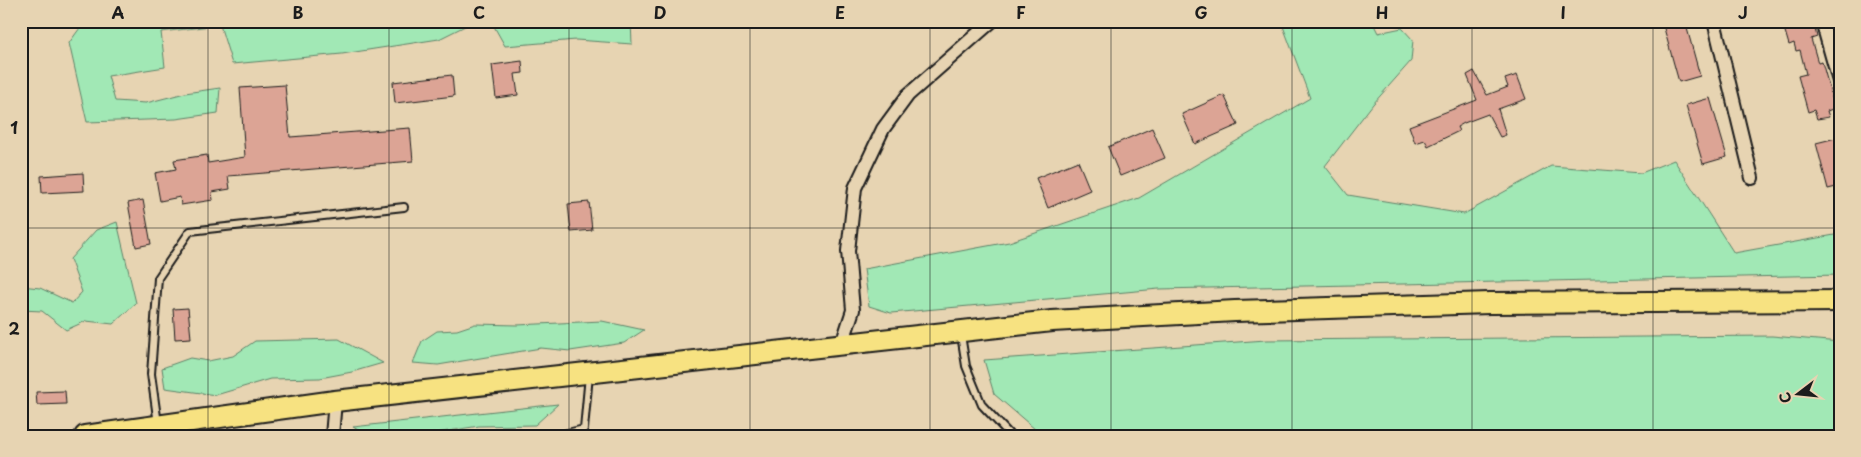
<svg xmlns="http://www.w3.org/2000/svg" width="1861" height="457" font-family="'Playpen Sans',sans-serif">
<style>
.green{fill:#a1e8b5;stroke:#5e8268}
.building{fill:#dca495;stroke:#1c1c1c}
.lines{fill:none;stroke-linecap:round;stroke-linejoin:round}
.service-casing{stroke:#1c1c1c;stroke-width:10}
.minor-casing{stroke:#1c1c1c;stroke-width:16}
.primary-casing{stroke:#1c1c1c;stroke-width:24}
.service{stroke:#e7d4b2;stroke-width:6}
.minor{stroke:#e7d4b2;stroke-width:12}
.primary{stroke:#f7e281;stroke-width:20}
.grid{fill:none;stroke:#1c1c1c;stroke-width:1;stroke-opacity:0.55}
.neatline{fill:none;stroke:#1c1c1c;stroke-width:2}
.grid-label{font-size:16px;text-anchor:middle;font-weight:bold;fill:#1c1c1c}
</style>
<rect width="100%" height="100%" fill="#e7d4b2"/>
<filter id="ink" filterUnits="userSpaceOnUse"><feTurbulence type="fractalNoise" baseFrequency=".02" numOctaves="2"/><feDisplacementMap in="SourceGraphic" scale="10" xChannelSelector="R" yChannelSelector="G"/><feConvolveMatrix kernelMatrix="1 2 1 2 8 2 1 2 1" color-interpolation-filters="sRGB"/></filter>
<g filter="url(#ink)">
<path class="green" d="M85 21H475L439 39 342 54 232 64 220 25 161 32 165 67 108 76 115 101 146 103 185 93 220 88 218 113 176 119 87 122 69 43Z
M491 21H631L632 44 576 40 505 46Z
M1281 21H1372L1378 33 1402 28 1413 40 1411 61 1373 104 1325 166 1348 195 1464 214 1551 166 1641 173 1674 160 1734 253 1840 234V275L1159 289 891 313 869 306 864 269 1009 242 1139 198 1310 98Z
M117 222 136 303 113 324 86 321 66 330 42 311 21 310V286L40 288 72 303 82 292 70 259 96 230Z
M602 321 644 330 624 343 570 351 541 348 438 365 413 363 422 341 437 331 457 330 475 324 517 325Z
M1772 336 1840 342V436H1043L994 394 984 360 1266 340Z
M339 339 383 363 352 372 320 378 270 379 216 395 165 388 162 368 190 358 208 361 233 356 255 341Z
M558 404 535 425 479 426 417 436H369L353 427Z"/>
<path class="building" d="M1662 21H1685L1700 76 1679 82Z
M1782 21H1813L1817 37 1811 39 1818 63 1822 62 1835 108 1827 111 1829 117 1817 119 1814 110 1808 112 1798 76 1806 74 1800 50 1796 51 1794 43 1789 45Z
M522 61 523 73 515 74 518 95 496 98 492 65Z
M1474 71 1487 95 1508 87 1505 79 1517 75 1526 99 1498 109 1506 135 1500 137 1488 114 1464 123 1457 127 1459 131 1428 146 1425 140 1415 143 1409 126 1477 100 1467 75Z
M452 75 454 96 395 103 393 82Z
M285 85 290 137 410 128 413 161 228 176 230 189 212 192 213 200 181 205 180 197 160 201 155 173 176 169 174 160 207 155 208 163 245 157 240 88Z
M1224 95 1238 125 1195 144 1182 114Z
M1710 98 1727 157 1703 164 1686 105Z
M1152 128 1165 158 1120 176 1108 147Z
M1840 137V186L1828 189 1816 143Z
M1078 161 1090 190 1048 208 1036 178Z
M83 173 84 191 42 193 41 176Z
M143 200 151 244 136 247 128 203Z
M589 202 592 230 571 232 568 204Z
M188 308 191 338 175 339 173 309Z
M65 391 66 404 37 405 36 392Z"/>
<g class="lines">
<defs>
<path id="service" d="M961 335 966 366 982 405 1011 436
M158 424 151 374 158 278 190 231 404 207
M555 436 584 429 589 375"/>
<path id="minor" d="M1714 21 1752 178
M1822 21 1840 85
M842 344 853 310 848 251 855 188 883 129 908 95 992 21
M332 436 335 401"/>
<path id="primary" d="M85 436 335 401 1052 321 1235 311 1490 303 1840 301"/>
</defs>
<use href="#service" class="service-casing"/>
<use href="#minor" class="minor-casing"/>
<use href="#primary" class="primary-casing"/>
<use href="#service" class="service"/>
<use href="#minor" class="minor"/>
<use href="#primary" class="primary"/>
</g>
</g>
<path class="grid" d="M208 21V436M389 21V436M569 21V436M750 21V436M930 21V436M1111 21V436M1292 21V436M1472 21V436M1653 21V436M21 228H1840"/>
<rect width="1861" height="457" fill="none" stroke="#e7d4b2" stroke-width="55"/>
<g transform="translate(1798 394) rotate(254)" stroke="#e7d4b2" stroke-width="4" paint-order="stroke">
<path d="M0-4L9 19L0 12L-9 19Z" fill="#1c1c1c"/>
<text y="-8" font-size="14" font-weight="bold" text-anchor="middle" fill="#1c1c1c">С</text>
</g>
<rect x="28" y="28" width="1806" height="402" class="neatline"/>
<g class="grid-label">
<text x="118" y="19">A</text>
<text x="298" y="19">B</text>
<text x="479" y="19">C</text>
<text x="660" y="19">D</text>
<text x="840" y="19">E</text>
<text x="1021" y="19">F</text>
<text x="1201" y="19">G</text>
<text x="1382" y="19">H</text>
<text x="1563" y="19">I</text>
<text x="1743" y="19">J</text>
<text x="14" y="134">1</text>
<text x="14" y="335">2</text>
</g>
</svg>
